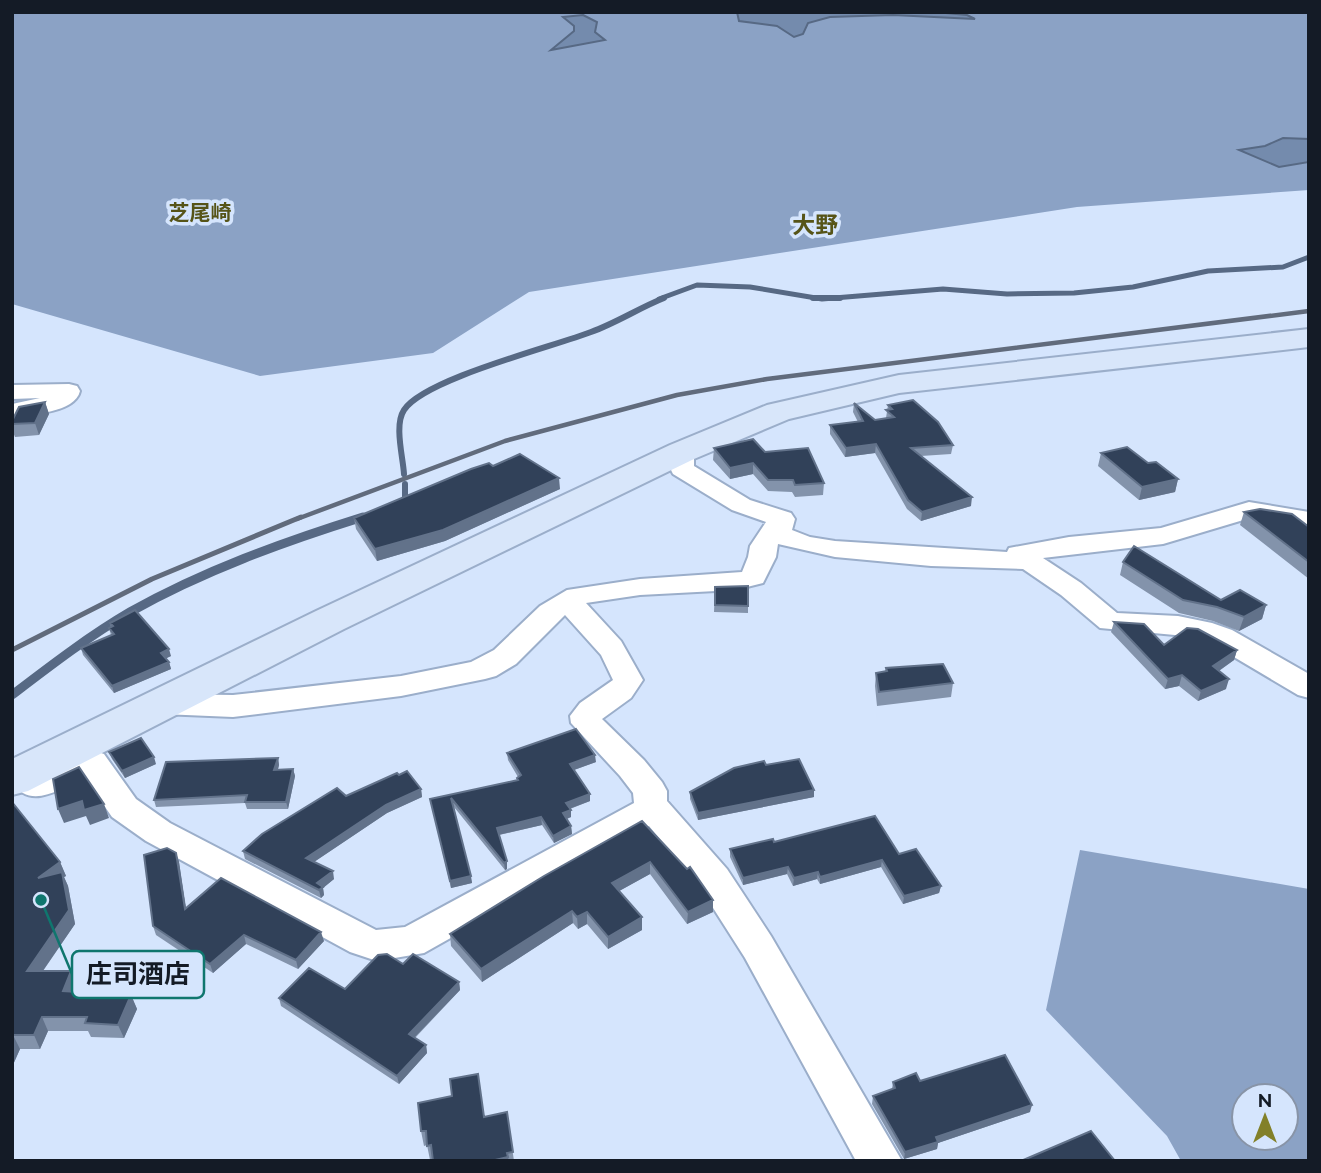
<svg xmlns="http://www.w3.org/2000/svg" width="1321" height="1173" font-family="Raleway,'Noto Sans JP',sans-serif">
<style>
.forest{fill:#8ba2c5;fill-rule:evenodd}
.water{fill:#748bad;stroke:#576984;stroke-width:2}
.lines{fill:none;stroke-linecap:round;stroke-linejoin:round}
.stream-far2{stroke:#576984;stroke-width:5}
.stream-far1{stroke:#576984;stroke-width:6}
.stream{stroke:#576984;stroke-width:9}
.street-casing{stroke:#9baeca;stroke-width:4}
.secondary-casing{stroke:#9baeca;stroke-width:4}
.street{fill:#fff;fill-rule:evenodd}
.secondary{fill:#d8e6fa;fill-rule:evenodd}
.rail-far1{stroke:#616b7c;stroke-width:4.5}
.rail{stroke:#616b7c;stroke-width:5}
.wall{fill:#8393ab}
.shaded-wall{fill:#62728a}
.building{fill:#314159;stroke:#62728a;stroke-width:2}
.labels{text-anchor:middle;stroke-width:7;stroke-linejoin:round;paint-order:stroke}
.far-neighbourhood-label{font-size:21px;font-weight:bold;fill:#565418;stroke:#d5e5fd}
.far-quarter-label{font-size:23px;font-weight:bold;fill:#565418;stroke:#d5e5fd}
.leader{fill:none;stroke:#0f766e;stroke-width:2.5}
.callout-dot{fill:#0f766e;stroke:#d5e5fd;stroke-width:2.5}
.callout{fill:#d5e5fd;stroke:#0f766e;stroke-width:2.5}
.callout-label{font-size:26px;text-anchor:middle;font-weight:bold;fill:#141b26}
</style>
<rect width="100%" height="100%" fill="#d5e5fd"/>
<path class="forest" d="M12 12H1309V190L1077 207 529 292 433 353 260 376 12 304Z
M1080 850 1309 889V1161H1181L1167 1136 1046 1010ZM1244 1096H1286V1138H1244Z"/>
<path class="water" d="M737 12H935L967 15 975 19 893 15 830 17 808 23 803 34 794 37 777 26 739 21Z
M583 15 597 22 595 32 605 40 551 50 574 31V26L563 17Z
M1283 138 1309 139V162L1279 167 1239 150 1265 146Z"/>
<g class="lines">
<path class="stream-far2" d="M659 299 697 285 750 287 822 299 943 289 1007 294 1074 293 1133 287 1208 271 1283 267 1309 257"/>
<path class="stream-far1" d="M813 298H840
M404 474C403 457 394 425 404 410 424 379 552 347 591 332 616 323 639 308 664 298
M400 503 405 498V484
M357 519 365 516"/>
<path class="stream" d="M12 695C50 666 89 636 130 612 203 571 283 542 363 517"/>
<defs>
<path id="street" d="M69 384 77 386 80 391C75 413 31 414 12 418V404L40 398 12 399V385Z
M682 445 691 447 694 452V466L750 500 791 513 795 519 792 530 810 537 835 541 1007 552 1009 548 1069 537 1161 528 1249 502 1309 512V528L1250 518 1163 544 1043 558 1081 583 1117 613 1178 616 1212 623 1232 630 1309 674V698L1298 695 1212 644 1196 637 1100 628 1061 595 1023 569 931 566 835 557 778 544 776 557 763 583 735 590 640 595 586 603 621 641 643 680 631 698 602 719 644 760 662 782 667 791V801L727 869 771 936 902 1161H856L745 958 701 889 649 826 424 953 377 961 350 952 146 841 112 817 85 778C60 788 30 812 12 781L15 770 27 766 39 770 92 750 104 754 136 799 170 823 376 930 405 927 634 803 633 793 620 776 571 723 570 716 580 703 613 680 601 655 565 615 516 664 496 676 485 679 401 696 233 717 162 714 151 711 146 704 151 697 162 694 233 695 401 676 471 662 494 650 540 606 567 590 640 579 742 572 748 557 750 546 766 522 732 510 673 474C668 466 668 455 673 447Z"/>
<path id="secondary" d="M1309 329V347L899 393 789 419 694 459 344 629 28 791 12 795V759L316 611 670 445 767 405 899 375Z"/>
</defs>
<use href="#street" class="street-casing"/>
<use href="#secondary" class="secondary-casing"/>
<use href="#street" class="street"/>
<use href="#secondary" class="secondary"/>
<path class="rail-far1" d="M297 519 505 441 677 395 767 379 1309 311"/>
<path class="rail" d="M12 650 152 579 301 517"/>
</g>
<path class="wall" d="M45 402 49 414 39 435 15 437 12 430V421Z
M854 403 875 420 886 418 888 405 953 445 951 454 921 456 971 506 921 521 907 509 875 453 845 457 830 434V425L858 422 853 412Z
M714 448 765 452 824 483 823 495 795 497 792 492 768 491 753 474 730 479 713 460Z
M1101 453 1148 463 1178 479 1175 492 1139 500 1098 466Z
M493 466 560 489 445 541 377 561 356 529 354 518Z
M1244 512 1309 527V579L1240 525Z
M1123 562 1221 600 1266 605 1262 619 1239 631 1213 621 1179 613 1120 575Z
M748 586V613L714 612 715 587Z
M1114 622 1164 645 1237 650 1234 660 1219 671 1226 689 1198 701 1179 686 1165 689 1111 632Z
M110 623 171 656 166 658 169 662 171 669 114 693 83 655 81 648 111 635 109 628 111 627Z
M886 668 953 683 951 697 877 706 875 686 876 673 885 671Z
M109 752 156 764 125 778 112 759Z
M507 753 596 762 574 770 590 801 570 809 571 817 567 819 571 826 572 834 554 843 542 825 499 835 507 861V869L505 870 454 807 472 883 451 888 430 799 517 780V778L518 777 508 760Z
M278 758 279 765 278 769H293L295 776 288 809H247L245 803 156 807 154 800Z
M399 775 421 789 422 797 387 813 314 862 334 879 323 888 324 895 321 898 245 859 243 851Z
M690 792 814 797 698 820 690 799Z
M12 802 60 862 66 876 64 877 68 886 75 924 43 971 77 985 74 992 131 995 137 1009 124 1038 91 1037 88 1031H48L40 1049H20L12 1067Z
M642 821 687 869 713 900V912L687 924 650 874 619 891 642 930 608 949 587 924 578 929 573 923 482 982 451 946 450 934Z
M774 842 899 854 941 886 939 893 903 904 881 867 820 884 817 879 793 886 787 874 743 885 730 857V849Z
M176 853 179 862 186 907 324 941 298 969 246 944 213 973 156 935 153 926Z
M403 964 459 982 460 990 415 1038 426 1045 427 1053 399 1084 281 1006 279 998 345 989Z
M920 1081 1030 1112 938 1143 937 1149 904 1159 872 1104 873 1096 892 1089 893 1082Z
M507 1112 514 1161 430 1160 427 1145 424 1146 421 1131Z"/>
<path class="shaded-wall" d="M45 402 49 414 39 435 35 423Z
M876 444 875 453 845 457 846 448Z
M753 463V474L730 479V468Z
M559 478 560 489 445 541 377 561 375 549Z
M1178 479 1175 492 1139 500 1142 487Z
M972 497 971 506 921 521 922 512Z
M1266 605 1262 619 1239 631 1244 617Z
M169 649 171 656 163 660 161 653Z
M1237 650 1234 660 1210 677 1213 666Z
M169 662 171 669 114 693 112 686Z
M1182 675 1179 686 1165 689 1168 679Z
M1229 679 1226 689 1198 701 1201 691Z
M595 755 596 762 571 771 570 764Z
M154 757 156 764 125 778 122 771Z
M278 758 279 765 276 777 274 770Z
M293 769 295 776 288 809 286 802Z
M421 789 422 797 387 813 308 866 306 858 386 805Z
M814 790V797L698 820V813Z
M590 794V801L566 810V803Z
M82 801 104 804 109 818 90 825 86 816 64 823 58 809Z
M571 810V817L563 820V813Z
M541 817 542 825 498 835 497 828Z
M571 826 572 834 554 843 553 836Z
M176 853 179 862 187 917 185 909Z
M882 860 881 867 820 884V877Z
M507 861V869L505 870 504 863Z
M60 862 66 876 64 877 68 886 75 924 33 985 27 971 38 878Z
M650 862V874L612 895V883Z
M788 867 787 874 743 885V878Z
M333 871 334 879 323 888 324 895 321 898 317 883Z
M818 872 817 879 793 886 794 878Z
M471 876 472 883 451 888 450 881Z
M941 886 939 893 903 904 904 896Z
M713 900V912L687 924 688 912Z
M572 911 573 923 482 982 481 969Z
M587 912V924L578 929 577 917Z
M642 917V930L608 949V937Z
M321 932 324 941 298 969 296 960Z
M244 935 246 944 213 973 210 964Z
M71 971 77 985 69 1005 63 991Z
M459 982 460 990 410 1042 409 1034Z
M131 995 137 1009 124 1038 118 1025Z
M42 1017 48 1031 40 1049 34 1035Z
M13 1035 20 1049 12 1067V1038Z
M426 1045 427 1053 399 1084 397 1076Z
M1032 1105 1030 1112 938 1143 937 1149 904 1159 905 1152 936 1137Z
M508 1157 509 1161H491Z"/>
<path class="building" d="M913 400 938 422 953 445 911 448 972 497 922 512 908 500 876 444 846 448 830 425 863 421 854 403 875 420 894 417 886 410 892 409 888 405Z
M45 402 35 423 12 424V421L19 407Z
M753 439 765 452 808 448 824 483 795 485 793 480H768L753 463 730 468 714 448Z
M1127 447 1148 463 1156 462 1178 479 1142 487 1101 453Z
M520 454 559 478 443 530 375 549 354 518 471 469 489 463 493 466Z
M1260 509 1292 514 1309 527V562L1244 512Z
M1134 546 1221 600 1240 590 1266 605 1244 617 1217 607 1183 600 1123 562Z
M748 586V606L715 605V587Z
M135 610 169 649 161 653 169 662 112 686 81 648 114 634 109 628 113 626 110 623Z
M1114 622 1144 624 1164 645 1187 628 1198 629 1237 650 1213 666 1229 679 1201 691 1182 675 1168 679Z
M943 664 953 683 879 692 876 673 887 671 886 668Z
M576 729 595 755 570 764 590 794 566 803 571 810 563 813 571 826 553 836 541 817 497 828 507 861 504 863 451 798 471 876 450 881 430 799 518 780 517 778 521 775 507 753Z
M141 738 154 757 122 771 109 752Z
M278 758 274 770 293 769 286 802H245L247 795 154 800 166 762Z
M799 759 814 790 698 813 690 792 734 768 764 761 766 765Z
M79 767 104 804 84 810 82 801 58 809 53 779Z
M407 771 421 789 386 805 306 858 333 871 317 883 323 887 319 890 243 851 262 834 337 788 346 796 397 773 399 775Z
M12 802 60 862 38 878 62 872 69 910 27 971H71L63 991 131 995 118 1025 85 1023 87 1017H42L34 1035H13L12 1038Z
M875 816 899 854 916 849 941 886 904 896 882 860 820 877 818 872 794 878 788 867 743 878 730 849 773 839 774 842Z
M642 821 687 869 690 867 713 900 688 912 650 862 612 883 642 917 608 937 587 912 577 917 572 911 481 969 450 934 544 876Z
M167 848 176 853 185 909 221 878 321 932 296 960 244 935 210 964 153 926 144 855Z
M387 954 403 964 413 954 459 982 409 1034 426 1045 397 1076 279 998 309 968 345 989 378 955Z
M1005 1055 1032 1105 936 1137 938 1142 905 1152 873 1096 895 1088 893 1082 916 1073 920 1081Z
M478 1074 484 1117 507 1112 513 1152 507 1153 508 1157 491 1161H433L431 1145 427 1146 426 1131H421L418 1103 452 1096 450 1079Z
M1091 1131 1115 1161H1021Z"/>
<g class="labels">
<g class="far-neighbourhood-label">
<text x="200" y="220">芝尾崎</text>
</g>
<g class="far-quarter-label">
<text x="815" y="233">大野</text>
</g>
</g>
<path class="leader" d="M41 900L72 974"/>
<circle class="callout-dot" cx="41" cy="900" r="7"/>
<rect class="callout" x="72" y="951" width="132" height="47" rx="7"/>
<g class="callout-label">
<text x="138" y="983">庄司酒店</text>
</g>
<rect width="1321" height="1173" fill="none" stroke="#141b26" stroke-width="28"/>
<g transform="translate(1265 1117)"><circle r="33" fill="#d5e5fd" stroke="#8894a7" stroke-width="2"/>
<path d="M0-5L12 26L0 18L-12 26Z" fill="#828029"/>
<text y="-10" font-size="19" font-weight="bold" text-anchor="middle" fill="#141b26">N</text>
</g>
</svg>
